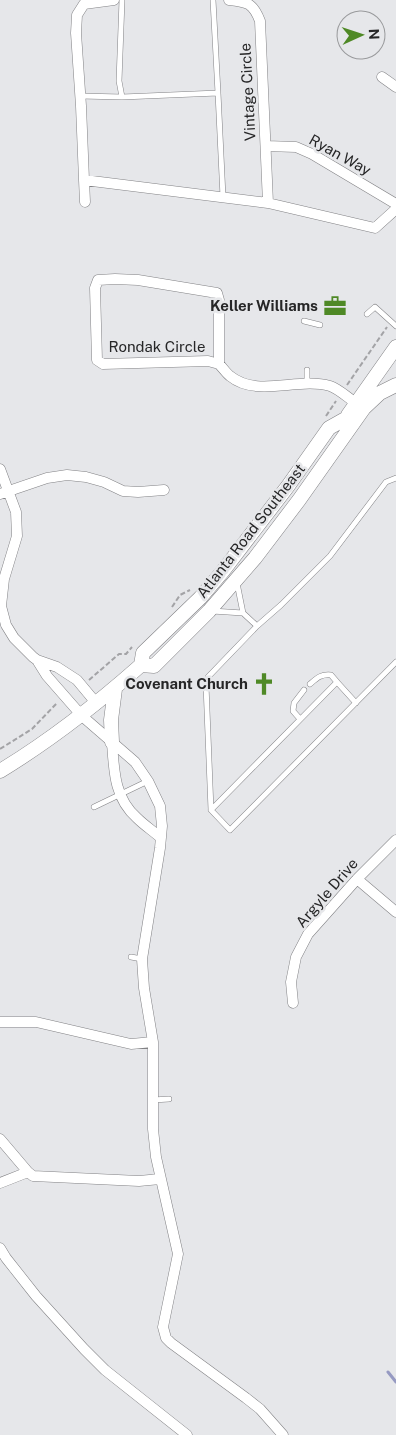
<svg xmlns="http://www.w3.org/2000/svg" width="396" height="1435" font-family="'Public Sans',sans-serif">
<style>
.lines{fill:none;stroke-linecap:round;stroke-linejoin:round}
.stream{stroke:#969ac2;stroke-width:3}
.service-casing{stroke:#828285;stroke-width:6}
.minor-casing{stroke:#828285;stroke-width:11}
.secondary-casing{stroke:#828285;stroke-width:15}
.path{stroke:#a3a3a6;stroke-width:2;stroke-dasharray:5 2.5;stroke-linecap:butt}
.service{stroke:#fff;stroke-width:5}
.minor{stroke:#fff;stroke-width:10}
.secondary{stroke:#fff;stroke-width:14}
.labels{text-anchor:middle;stroke-width:5;stroke-linejoin:round;paint-order:stroke}
.street-label{font-size:15px;fill:#262627;stroke:#e6e7ea}
.poi-label{font-size:15px;font-weight:bold;fill:#262627;stroke:#e6e7ea;text-anchor:end}
</style>
<rect width="100%" height="100%" fill="#e6e7ea"/>
<g class="lines">
<path class="stream" d="M388 1372 396 1382"/>
<defs>
<path id="service" d="M122 0 119 81 122 97
M213 0 218 93
M81 96 122 97 218 93 223 197
M367 314 375 307 396 326
M304 321 320 325
M307 370V384
M212 611 243 613 237 583
M243 613 257 626 208 677 206 685 211 810 230 830 396 662
M257 626 281 605 330 556 386 482 396 478
M310 684C317 678 321 674 331 675L337 682
M300 719 293 711 294 703 304 690
M94 807 148 781
M211 810 337 682 356 703
M131 957 142 959
M153 1100 169 1099"/>
<path id="minor" d="M229 0C248 2 253 3 260 21L268 203
M382 77 396 87
M266 146 296 147 312 154 396 204
M84 180 81 106 76 33 77 15 84 4 114 0
M85 202 84 180 268 203 375 228 396 209
M115 279 138 280 217 293 219 300V364L208 361 103 364 97 360 95 288 98 280Z
M219 364C223 368 226 373 230 376 257 398 298 377 330 386 339 389 348 398 356 403
M0 469 16 512 17 536 4 579 1 606 6 625 14 638 33 657 37 660 57 667 77 680 97 704
M0 494 47 478 67 475 86 477 104 482 123 491 138 492 164 490
M37 660 47 676 82 716 135 762 148 781 160 806 162 826 160 848 142 959 144 988 153 1042V1129L156 1157 178 1254 163 1327 166 1338 171 1343 246 1398 260 1409 283 1435
M112 742C114 770 114 798 137 818 144 825 153 831 161 838
M357 879 396 912
M293 1003 291 982 296 957 308 934 357 879 396 840
M0 1022H36L131 1044 153 1042
M0 1139 28 1172 33 1176 139 1181 160 1179
M0 1183 28 1172
M0 1248 6 1258 36 1296 84 1349 105 1370 187 1435"/>
<path id="secondary" d="M348 415 396 347
M141 665 154 666 209 611 255 558 299 500 364 408 380 393 396 385
M112 742 111 720 115 689
M0 771C51 740 97 704 141 665L143 653 200 598 223 571 288 486 329 428 345 419"/>
</defs>
<use href="#service" class="service-casing"/>
<use href="#minor" class="minor-casing"/>
<use href="#secondary" class="secondary-casing"/>
<path class="path" d="M347 385 387 327
M326 416 336 401
M172 607 180 595 190 590
M89 680 119 654H126L132 647
M0 749 32 729 57 703"/>
<use href="#service" class="service"/>
<use href="#minor" class="minor"/>
<use href="#secondary" class="secondary"/>
</g>
<defs>
<symbol id="office-bare" viewBox="-9 -9 18 18"><path d="M-6-3h4V-5.5h4V-3h4V5H-6ZM-1-4.5V-3h2v-1.5ZM-6 0V1H6V0Z" fill="#4f8926" stroke="#e6e7ea" stroke-width="2.5" paint-order="stroke"/></symbol>
<symbol id="church-bare" viewBox="-9 -9 18 18"><path d="M-1.2-6h2.4v3.5h3.3v2.4h-3.3V6h-2.4V-.1h-3.3v-2.4h3.3Z" fill="#4f8926" stroke="#e6e7ea" stroke-width="2.5" paint-order="stroke"/></symbol>
</defs>
<g fill-rule="evenodd">
<use href="#office-bare" x="319" y="290" width="32" height="32"/>
<use href="#church-bare" x="248" y="668" width="32" height="32"/>
</g>
<g class="labels">
<g class="street-label">
<text transform="translate(248 92) rotate(-93)" y="5">Vintage Circle</text>
<text transform="translate(340 155) rotate(29)" y="5">Ryan Way</text>
<text x="157" y="352">Rondak Circle</text>
<text transform="translate(251 531) rotate(-52)" y="5">Atlanta Road Southeast</text>
<text transform="translate(327 893) rotate(-49)" y="5">Argyle Drive</text>
</g>
<g class="poi-label">
<text x="318" y="311">Keller Williams</text>
<text x="248" y="689">Covenant Church</text>
</g>
</g>
<g transform="translate(361 35) rotate(87)"><circle r="24" fill="#e6e7ea" stroke="#999a9c"/>
<path d="M0-4L9 19L0 12L-9 19Z" fill="#4f8926"/>
<text y="-8" font-size="14" font-weight="bold" text-anchor="middle" fill="#262627">N</text>
</g>
</svg>
